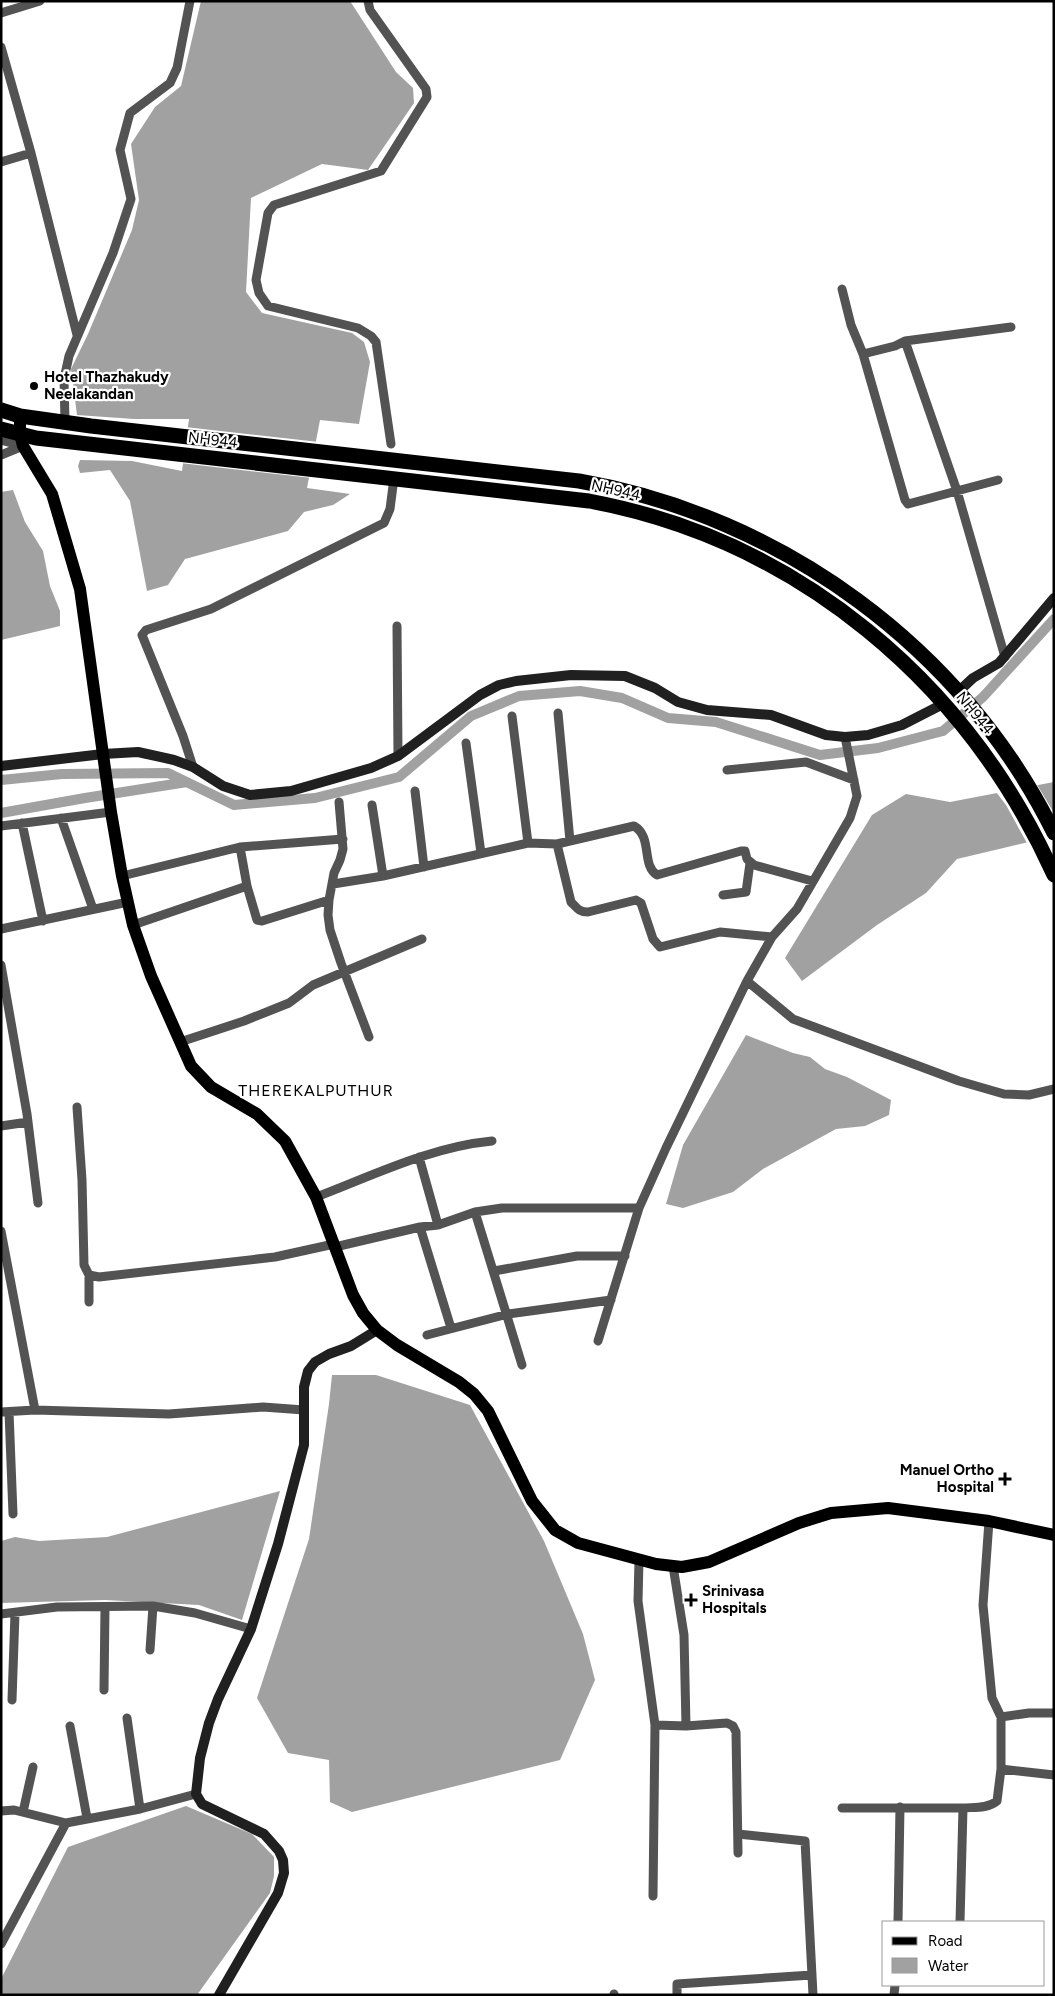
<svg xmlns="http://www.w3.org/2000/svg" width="1055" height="1996" font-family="Figtree,sans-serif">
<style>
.water{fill:#a1a1a1}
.pier{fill:#fff}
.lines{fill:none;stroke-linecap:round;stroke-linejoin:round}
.canal{stroke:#a1a1a1;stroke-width:10}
.street{stroke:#535353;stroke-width:9}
.secondary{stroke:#202020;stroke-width:10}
.primary{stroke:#000;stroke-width:12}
.highway{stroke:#000;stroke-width:15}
.poi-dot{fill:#000;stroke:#fff;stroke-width:2}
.labels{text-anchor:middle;stroke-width:4.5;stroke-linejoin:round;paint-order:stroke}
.poi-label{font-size:15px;font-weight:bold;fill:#000;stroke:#fff;text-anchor:start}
.street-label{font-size:15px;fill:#000;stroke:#fff}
.neighbourhood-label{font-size:16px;letter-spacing:1px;fill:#000;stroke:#fff}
</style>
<rect width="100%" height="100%" fill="#fff"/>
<path class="water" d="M201 1H350L396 72 413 88 414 103 368 170 322 164 251 198 246 292 262 313 352 333 364 342 370 362 359 424 320 420 307 488 350 494 333 505 304 512 288 531 185 559 168 585 147 591 130 501 110 470 80 473 78 466 80 460 132 461 182 471 189 419H134L77 415 71 369 88 334 132 230 139 200 131 144 155 107 181 86Z
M13 490 25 522 43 551 50 586 60 611V626L1 640V492Z
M1054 782V836L957 859 926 893 877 925 802 981 785 958 872 815 906 794 950 802Z
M746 1035 793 1053 810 1057 825 1069 847 1077 891 1100 889 1115 865 1126 836 1129 763 1169 733 1192 683 1208 666 1204 683 1145Z
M332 1375H376L470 1405 544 1541 583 1634 595 1680 560 1760 352 1812 330 1802 329 1760 288 1753 257 1698 309 1539 329 1404Z
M280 1491 242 1620 199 1605 105 1600 1 1603V1541L15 1537 39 1541 107 1537Z
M186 1806 252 1834 274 1857V1876L270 1893 197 1995H1V1979L68 1847Z"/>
<path class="pier" d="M185 427 319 442 312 478 180 463Z
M1036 783 1054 813V839L1028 845 1006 805 996 792Z"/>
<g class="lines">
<path class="canal" d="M1 780 62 774 168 773 234 805 315 798 399 777 471 716 519 696 580 691 622 698 668 718 716 722 820 755 878 748 943 731 983 697 1054 619
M1 813 85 798 187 782"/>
<path class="street" d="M368 1 370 10 426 89 427 97 381 171 274 205 268 213 256 280 259 293 268 306 358 328 371 336 376 342 391 444
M1 13 40 1
M1 47 31 153 77 335
M1 162 31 153
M842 289 851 325 863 354 905 500 908 504 998 480
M905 341 957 491 1005 657
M863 354 895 346 905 341 1011 327
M65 422 64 379 69 356 113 253 131 199 120 150 130 113 170 83 177 68 190 1
M1 440 23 446
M1 455 23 446
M397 626 398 756
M558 713 570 841
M512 716 528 843
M466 743 481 853
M193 767 183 736 142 635 146 630 211 609 384 523 390 509 394 478
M727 770 806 762 854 780
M415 791 424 867
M372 805 383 876
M61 818 93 909
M22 823 43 921
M1 826 111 812
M557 844 571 902C577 908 579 912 588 912L636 900 641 903 653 939 660 947 720 932 772 937
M122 876 240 847 343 839
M333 884 383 876 528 843 557 844 634 826C653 837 641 865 657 875L741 851H745L747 859 754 865 812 881
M247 886 257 920 262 921 329 900 334 873 340 860 343 849 339 802
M723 895 746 892 750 863
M329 900 328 915 330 930 341 963 369 1037
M133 925 247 886 240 847
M1 929 128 902
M1 965 27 1114 38 1203
M747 981 793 1019 959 1081 1004 1094 1029 1095 1054 1089
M180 1042 244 1021 289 1003 313 985 422 939
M77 1107 82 1180 84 1265 89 1275 99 1277 275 1257 334 1244
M1 1126 28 1122
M419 1157 438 1225
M316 1197C374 1175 430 1147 492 1141
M475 1212 522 1365
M420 1227 451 1328
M1 1231 35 1410
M335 1247 420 1227 438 1225 475 1212 502 1208H639
M494 1271 577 1256H625
M89 1302V1275
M427 1335 508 1314 611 1300
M598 1341 639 1208 666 1148 747 981 772 937 797 909 850 818 857 796 845 737
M1 1412 35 1410 169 1414 263 1407 304 1410
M9 1412 13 1514
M639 1560 638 1601 655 1725 653 1896
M673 1566 684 1635 686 1726
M1 1614 57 1607 153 1606 195 1613 251 1629
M150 1650 153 1606
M104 1690 105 1607
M12 1700 15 1613
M1001 1717 1029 1713H1054
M127 1718 140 1809
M655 1725 686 1726 727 1723 733 1726 736 1732 738 1853
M70 1726 87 1818
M1001 1769 1054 1775
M842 1808H963
M1 1811 14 1810 66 1823 140 1809 196 1794
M23 1812 33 1767
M738 1834 805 1841 813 1995
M898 1922 900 1807
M960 1922 963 1808C974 1807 987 1809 997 1801L1001 1769V1717L992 1698 983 1605 989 1521
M1 1944 66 1823
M614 1994V1995
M677 1995V1984L812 1975
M894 1995 895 1985"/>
<path class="secondary" d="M958 692 973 678 999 663 1054 598
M1 766 103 754 138 752 174 760 193 767 223 786 250 795 291 791 371 768 398 756 480 695 499 685 516 681 571 675 625 676 655 688 678 702 707 710 771 715 826 735 845 737 868 735 902 725 945 703
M219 1995 278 1893 284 1873 283 1860 279 1851 264 1834 202 1804 196 1794 200 1758 209 1723 218 1699 251 1629 278 1544 304 1445V1387L308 1371 315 1362 329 1354 351 1346 377 1330"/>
<path class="primary" d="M20 416V434L23 446 52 494 80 589 111 812 122 876 133 925 151 976 191 1066 211 1087 257 1114 285 1141 316 1197 353 1295 363 1313 377 1330 397 1345 459 1382 474 1394 488 1411 532 1501 555 1530 578 1543 656 1564 682 1567 709 1562 799 1523 831 1513 888 1508 989 1521 1054 1535"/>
<path class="highway" d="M1 410 20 416 91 426 579 481C781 516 963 648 1054 833
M1 429 36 438 589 501C798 540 967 682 1054 875"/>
</g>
<g class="poi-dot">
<circle cx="34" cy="386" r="5"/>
<path d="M1002.5 1471.5h5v5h5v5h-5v5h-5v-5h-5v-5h5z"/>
<path d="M688.5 1592.5h5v5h5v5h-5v5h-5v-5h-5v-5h5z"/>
</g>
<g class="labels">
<g class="poi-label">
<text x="44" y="382">Hotel Thazhakudy<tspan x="44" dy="17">Neelakandan</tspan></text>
<text x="994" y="1475" text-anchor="end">Manuel Ortho<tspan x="994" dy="17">Hospital</tspan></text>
<text x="702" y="1596">Srinivasa<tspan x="702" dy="17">Hospitals</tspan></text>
</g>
<g class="street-label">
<text transform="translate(213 440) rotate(7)" y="5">NH944</text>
<text transform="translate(616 490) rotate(13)" y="5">NH944</text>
<text transform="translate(975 713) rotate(51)" y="5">NH944</text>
</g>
<g class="neighbourhood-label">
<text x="316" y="1096">THEREKALPUTHUR</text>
</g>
</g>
<rect width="1055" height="1996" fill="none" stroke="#000000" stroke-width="5"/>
<rect x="882" y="1921" width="162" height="65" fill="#ffffff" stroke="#999999"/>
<rect x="892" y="1937" width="25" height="8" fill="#000000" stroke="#999999"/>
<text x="928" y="1946" font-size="15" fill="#000000">Road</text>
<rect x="892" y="1958" width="25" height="15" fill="#a1a1a1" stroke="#999999"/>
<text x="928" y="1971" font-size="15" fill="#000000">Water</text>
</svg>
